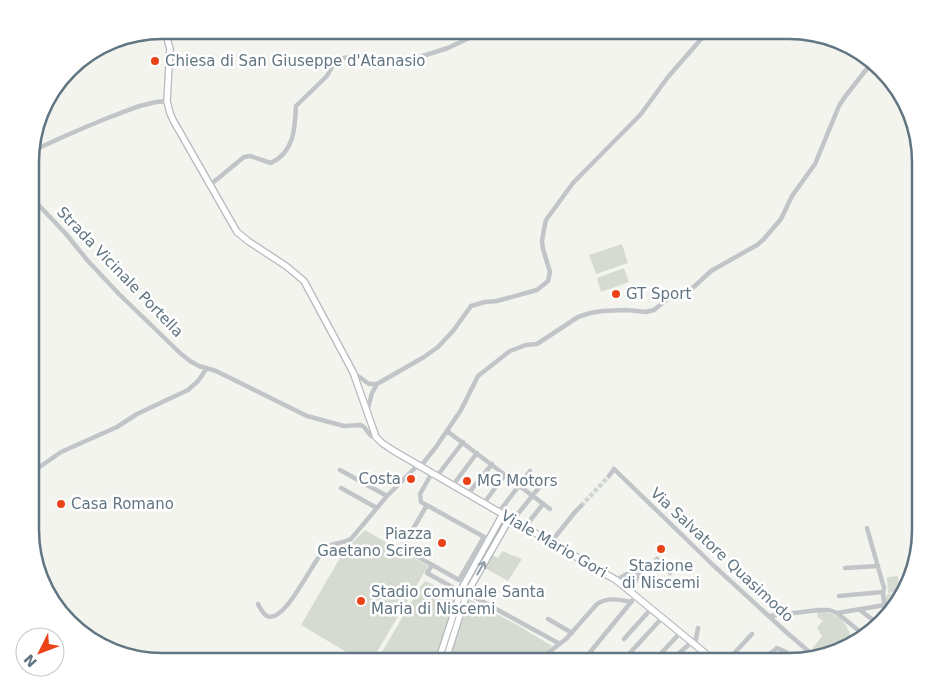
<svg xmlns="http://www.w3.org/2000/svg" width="951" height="692" font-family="'DejaVu Sans',sans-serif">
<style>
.green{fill:#d5dbd0}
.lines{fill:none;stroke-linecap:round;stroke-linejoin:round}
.street-tunnel{stroke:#cfd4d4;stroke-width:4.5;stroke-dasharray:4.5 2;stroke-linecap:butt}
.secondary-casing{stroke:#b3b9bd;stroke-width:8}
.street{stroke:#c1c5c8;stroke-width:4.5}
.secondary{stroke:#fff;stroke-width:5.5}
.oneway{stroke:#909ea8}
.poi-dot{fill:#ec4218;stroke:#fff;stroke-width:2}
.labels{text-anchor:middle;stroke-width:5;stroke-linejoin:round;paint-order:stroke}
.poi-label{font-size:15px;fill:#617582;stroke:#fff;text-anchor:start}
.street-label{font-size:15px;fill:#617582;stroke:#fff}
.rim{fill:none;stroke:#617582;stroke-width:2.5}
</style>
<rect width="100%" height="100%" fill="#f4f4ef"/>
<path class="green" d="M622 244 628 263 596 274 589 255Z
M624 268 629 282 601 292 597 278Z
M365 530 428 566 371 662H363L301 625 344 551Z
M502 551 522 559 508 581 485 568 492 555 498 558Z
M898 576 899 592 888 593 887 577Z
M426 581 446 592 451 591 456 594 435 662H376L422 584Z
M888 594H900L894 611 888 615 885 597Z
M469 599 519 626 552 646 547 651 533 662H516L508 654 500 662H470L452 651Z
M817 611C836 613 845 618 851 637L848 645 845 649 818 655 812 649 822 636 817 628 823 620 818 618Z"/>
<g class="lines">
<path class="street-tunnel" d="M581 506 609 476"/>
<defs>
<path id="secondary" d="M162 30 167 38 170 49 167 101 170 113 173 120 237 232 248 241 286 266 304 281 353 372 376 437 382 443 394 451 616 580 716 662
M438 662 462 588 503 514
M445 662 467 593 510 518"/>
</defs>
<use href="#secondary" class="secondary-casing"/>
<path class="street" d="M31 152C57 139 83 128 110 117 129 110 146 102 167 101
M210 185 244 157 250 156 271 163C294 152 295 129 296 106L327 76 335 61 338 59 362 55 370 58 381 65 391 66 448 48 486 30
M31 197 66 234 88 261 119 294 180 353 190 361 199 366 216 371 307 416 344 426 361 425 364 427 370 435 376 439
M354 373 369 384H377
M367 412 372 393 377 384 424 357 438 347 453 331 471 306 485 302 497 301 537 290 548 281 550 272 543 249 542 241 544 229 546 220 573 183 641 114 668 77 709 30
M447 431 550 509
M420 467 436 447 461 410 478 376 510 351 526 345 537 344 578 317 590 313 603 311 627 310 646 312 654 310 670 297 684 296 711 271 757 245 763 240 781 219 792 196 815 164 839 106 844 98 873 61
M340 470 387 496
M31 473 61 452 117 427 137 414 188 390 198 381 207 368
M432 473 420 494 421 502 486 538
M437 476 463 442
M609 476 614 469 713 565 785 631 814 656
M453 485 477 453
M341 488 377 508
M468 494 492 464
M484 503 505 475
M427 505 402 548 459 580 484 537
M499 512 530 471
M513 520 541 485
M525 527 543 504
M867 528 884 588 883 594 886 617
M551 542 575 512 581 506
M432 565 427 573 461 592
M845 568 878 566
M616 580 627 574 640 575
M621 584C635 583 647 568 657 559L670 573
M467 593 560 644
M632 594C632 587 634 584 637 578
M839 596 883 592
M258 604C260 608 263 614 267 616 285 625 313 559 326 548 333 542 343 544 351 539L387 496 418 465
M860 610 878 624
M837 613 864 635
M769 616 819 610H829L837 613 885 605
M548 619 572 633
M624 639 651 609
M695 644 698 628
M851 645 859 631
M629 654 662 618
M536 662 566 639 597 604C607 597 620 599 631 602
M582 662 632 601
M653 662 680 633
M672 662 671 660 692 642
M726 662 752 634
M760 662 777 648 786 652 795 661"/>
<use href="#secondary" class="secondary"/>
</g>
<defs><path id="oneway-shaft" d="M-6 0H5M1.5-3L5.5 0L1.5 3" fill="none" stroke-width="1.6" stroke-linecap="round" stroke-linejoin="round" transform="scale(1.25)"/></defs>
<use class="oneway" href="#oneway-shaft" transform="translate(481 568) rotate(-60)"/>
<g class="poi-dot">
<circle cx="155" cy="61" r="5"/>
<circle cx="616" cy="294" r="5"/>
<circle cx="411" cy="479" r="5"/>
<circle cx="467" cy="481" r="5"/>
<circle cx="61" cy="504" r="5"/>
<circle cx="442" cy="543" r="5"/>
<circle cx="661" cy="549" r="5"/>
<circle cx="361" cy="601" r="5"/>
</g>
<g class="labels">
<g class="poi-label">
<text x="165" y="66">Chiesa di San Giuseppe d'Atanasio</text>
<text x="626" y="299">GT Sport</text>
<text x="401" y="484" text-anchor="end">Costa</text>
<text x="477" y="486">MG Motors</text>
<text x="71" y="509">Casa Romano</text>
<text x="432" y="539" text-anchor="end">Piazza<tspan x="432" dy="17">Gaetano Scirea</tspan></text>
<text x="661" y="571" text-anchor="middle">Stazione<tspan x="661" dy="17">di Niscemi</tspan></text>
<text x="371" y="597">Stadio comunale Santa<tspan x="371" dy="17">Maria di Niscemi</tspan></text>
</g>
<g class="street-label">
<text transform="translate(120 272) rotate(46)" y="5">Strada Vicinale Portella</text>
<text transform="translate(554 544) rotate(30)" y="5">Viale Mario Gori</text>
<text transform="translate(722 555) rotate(43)" y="5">Via Salvatore Quasimodo</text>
</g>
</g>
<path d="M0 0H951V692H0ZM162 39H789A123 123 0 0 1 912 162V530A123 123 0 0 1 789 653H162A123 123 0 0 1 39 530V162A123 123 0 0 1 162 39Z" fill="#fff" fill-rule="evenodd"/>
<path class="rim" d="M162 39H789A123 123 0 0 1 912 162V530A123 123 0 0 1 789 653H162A123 123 0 0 1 39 530V162A123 123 0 0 1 162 39Z"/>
<g transform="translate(40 652) rotate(228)"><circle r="24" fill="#ffffff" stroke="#c0c8cd"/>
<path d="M0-4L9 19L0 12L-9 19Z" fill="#ec4218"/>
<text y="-8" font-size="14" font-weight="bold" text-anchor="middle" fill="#617582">N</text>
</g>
</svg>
